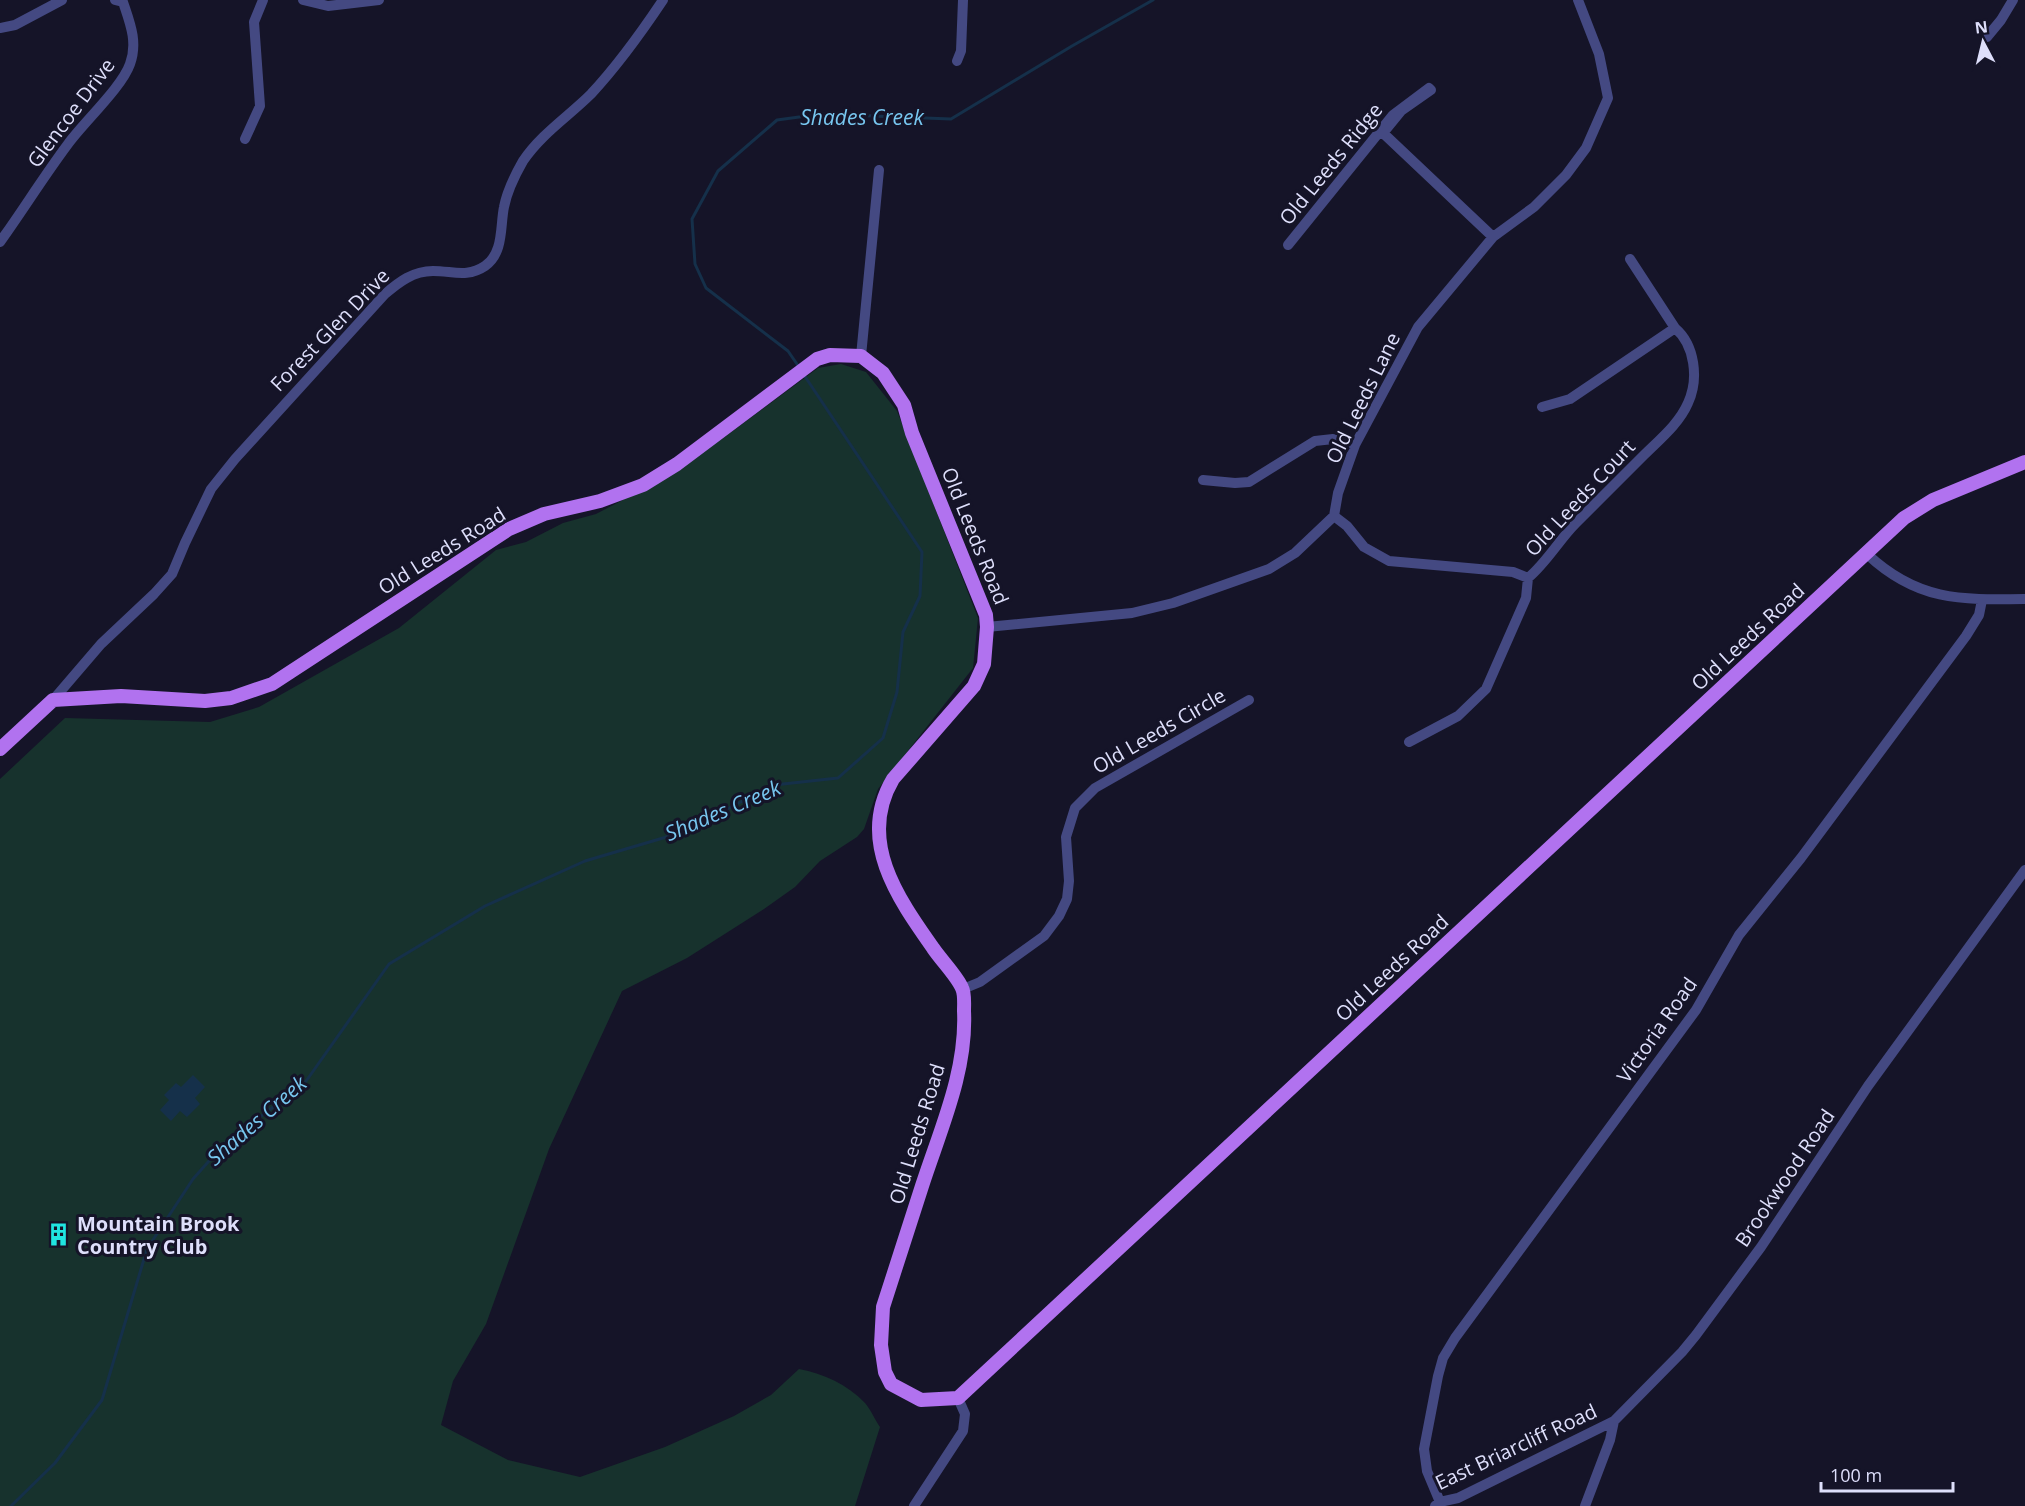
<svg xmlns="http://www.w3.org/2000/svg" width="2025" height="1506" font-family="'Open Sans',sans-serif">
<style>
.green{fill:#17322d}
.water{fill:#15304a}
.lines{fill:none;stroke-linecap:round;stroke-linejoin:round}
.stream{stroke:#15304a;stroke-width:3}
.minor{stroke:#444982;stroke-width:10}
.major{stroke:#b172ef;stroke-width:14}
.labels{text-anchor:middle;stroke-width:6;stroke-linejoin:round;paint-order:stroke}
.street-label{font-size:20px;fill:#dedffb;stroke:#151428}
.poi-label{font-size:20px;font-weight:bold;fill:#dedffb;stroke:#151428;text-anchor:start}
.water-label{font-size:21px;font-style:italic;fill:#78c7f0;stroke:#151428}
</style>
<rect width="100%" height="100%" fill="#151428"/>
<path class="green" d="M841 364 866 372 897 411 978 618 973 668 878 789 864 829 857 837 820 861 795 887 764 909 687 958 622 991 549 1149 486 1324 453 1381 441 1425 508 1460 580 1477 665 1447 734 1416 771 1395 799 1369C824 1374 847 1384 865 1403 871 1410 875 1420 880 1427L855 1506H0V779L65 718 210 722 259 707 399 628 496 550 526 542 563 523 596 514 621 501 722 439 818 368Z"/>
<path class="water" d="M193 1075 205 1087 195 1098 200 1104 187 1117 180 1111 171 1121 160 1110 169 1100 164 1095 176 1083 181 1087Z"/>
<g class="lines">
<path class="stream" d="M799 367 788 351 706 288 695 264 692 219 718 171 777 120 821 114 951 119 1072 46 1153 0
M11 1506 55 1463 102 1400 147 1249 193 1179 225 1143 304 1084 389 964 485 906 585 861 680 833 774 785 838 778 883 738 897 692 903 632 920 596 922 552 804 375"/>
<path class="minor" d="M303 0 328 6 379 0
M0 28 15 25 62 0
M1987 37 2001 20 2013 0
M957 61 961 51 963 0
M245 139 260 106 254 22 263 0
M0 242C23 210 44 176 68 144 84 122 122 87 130 64 138 42 130 23 123 2L115 0
M1288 245 1393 115 1429 88 1431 90 1401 111 1383 133 1493 237
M861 356 879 170
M1542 407 1570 399 1675 328
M1203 480 1235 483 1249 482 1315 441 1333 439 1355 445
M1334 516 1347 526 1364 547 1389 561 1513 572 1528 578
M1867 554C1917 601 1960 600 2025 599
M987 627 1132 613 1173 603 1269 569 1295 553 1334 516 1338 493 1355 445 1418 327 1493 237 1534 207 1566 175 1586 148 1608 98 1599 54 1578 0
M53 700 101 644 154 594 172 574 185 543 211 489 235 459 385 294C399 282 413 271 433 271 453 271 467 278 485 266 504 253 500 226 504 207 507 191 515 175 523 161 541 134 569 116 591 94 618 65 641 33 663 0
M1409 742 1458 716 1486 689 1526 598 1528 578C1547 562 1559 540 1576 523 1599 500 1621 478 1644 455 1659 440 1679 424 1688 403 1699 379 1695 345 1675 328L1630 259
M963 989 980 982 1044 936 1059 916 1067 899 1069 881 1066 837 1075 808 1095 788 1249 700
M1440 1502 1427 1471 1424 1449 1438 1376 1443 1358 1455 1338 1696 1010 1739 935 1801 858 1966 636 1979 615 1982 600
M914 1506 963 1431 965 1414 958 1398
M1435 1506 1440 1502 1458 1498 1614 1421
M1585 1506 1610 1440 1614 1421 1682 1352 1696 1335 1761 1247 1868 1086 2025 870"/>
<path class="major" d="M0 749 53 700 121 696 205 701 231 698 272 684 509 529 544 514 600 501 643 485 677 464 817 359 830 355 861 356 883 373 904 405 912 433 986 615 987 627 984 664 974 686 893 779C857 840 897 897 933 948 941 960 957 976 962 988 965 994 964 1004 964 1011 967 1072 940 1130 922 1186 909 1226 896 1267 883 1307L881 1345 885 1372 891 1384 921 1400 958 1398 1904 518 1933 500 2025 462"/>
</g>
<defs>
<symbol id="building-bare" viewBox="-9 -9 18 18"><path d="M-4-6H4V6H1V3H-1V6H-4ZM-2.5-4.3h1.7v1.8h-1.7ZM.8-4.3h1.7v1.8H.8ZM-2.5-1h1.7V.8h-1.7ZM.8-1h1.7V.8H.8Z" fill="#20e5e1" stroke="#151428" stroke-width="2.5" paint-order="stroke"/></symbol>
</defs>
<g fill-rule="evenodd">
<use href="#building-bare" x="42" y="1218" width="33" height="33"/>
</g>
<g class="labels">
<g class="street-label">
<text transform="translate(71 113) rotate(-53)" y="7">Glencoe Drive</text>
<text transform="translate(1331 164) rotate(-51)" y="7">Old Leeds Ridge</text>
<text transform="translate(330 330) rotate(-46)" y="7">Forest Glen Drive</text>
<text transform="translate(1363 398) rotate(-64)" y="7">Old Leeds Lane</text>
<text transform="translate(1580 498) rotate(-47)" y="7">Old Leeds Court</text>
<text transform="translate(975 536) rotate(68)" y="7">Old Leeds Road</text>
<text transform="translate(442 551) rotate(-32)" y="7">Old Leeds Road</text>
<text transform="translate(1748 637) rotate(-43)" y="7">Old Leeds Road</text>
<text transform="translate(1159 731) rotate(-30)" y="7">Old Leeds Circle</text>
<text transform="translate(1392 968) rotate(-43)" y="7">Old Leeds Road</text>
<text transform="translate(1657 1030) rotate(-55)" y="7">Victoria Road</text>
<text transform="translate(917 1134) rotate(-73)" y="7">Old Leeds Road</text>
<text transform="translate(1785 1178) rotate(-56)" y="7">Brookwood Road</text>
<text transform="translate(1516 1447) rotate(-25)" y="7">East Briarcliff Road</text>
</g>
<g class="poi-label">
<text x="77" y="1231">Mountain Brook<tspan x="77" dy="23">Country Club</tspan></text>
</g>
<g class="water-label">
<text x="862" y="125">Shades Creek</text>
<text transform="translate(723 811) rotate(-23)" y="7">Shades Creek</text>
<text transform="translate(257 1121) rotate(-41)" y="7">Shades Creek</text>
</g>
</g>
<g transform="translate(1983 42) rotate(353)" stroke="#151428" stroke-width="4.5" paint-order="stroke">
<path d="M0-4.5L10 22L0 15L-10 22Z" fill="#dedffb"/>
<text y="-9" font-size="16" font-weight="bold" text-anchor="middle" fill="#dedffb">N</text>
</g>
<path d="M1821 1482v9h132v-9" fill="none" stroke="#dedffb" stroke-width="3"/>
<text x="1830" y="1482" font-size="18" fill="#dedffb" stroke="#151428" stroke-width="4.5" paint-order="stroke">100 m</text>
</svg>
